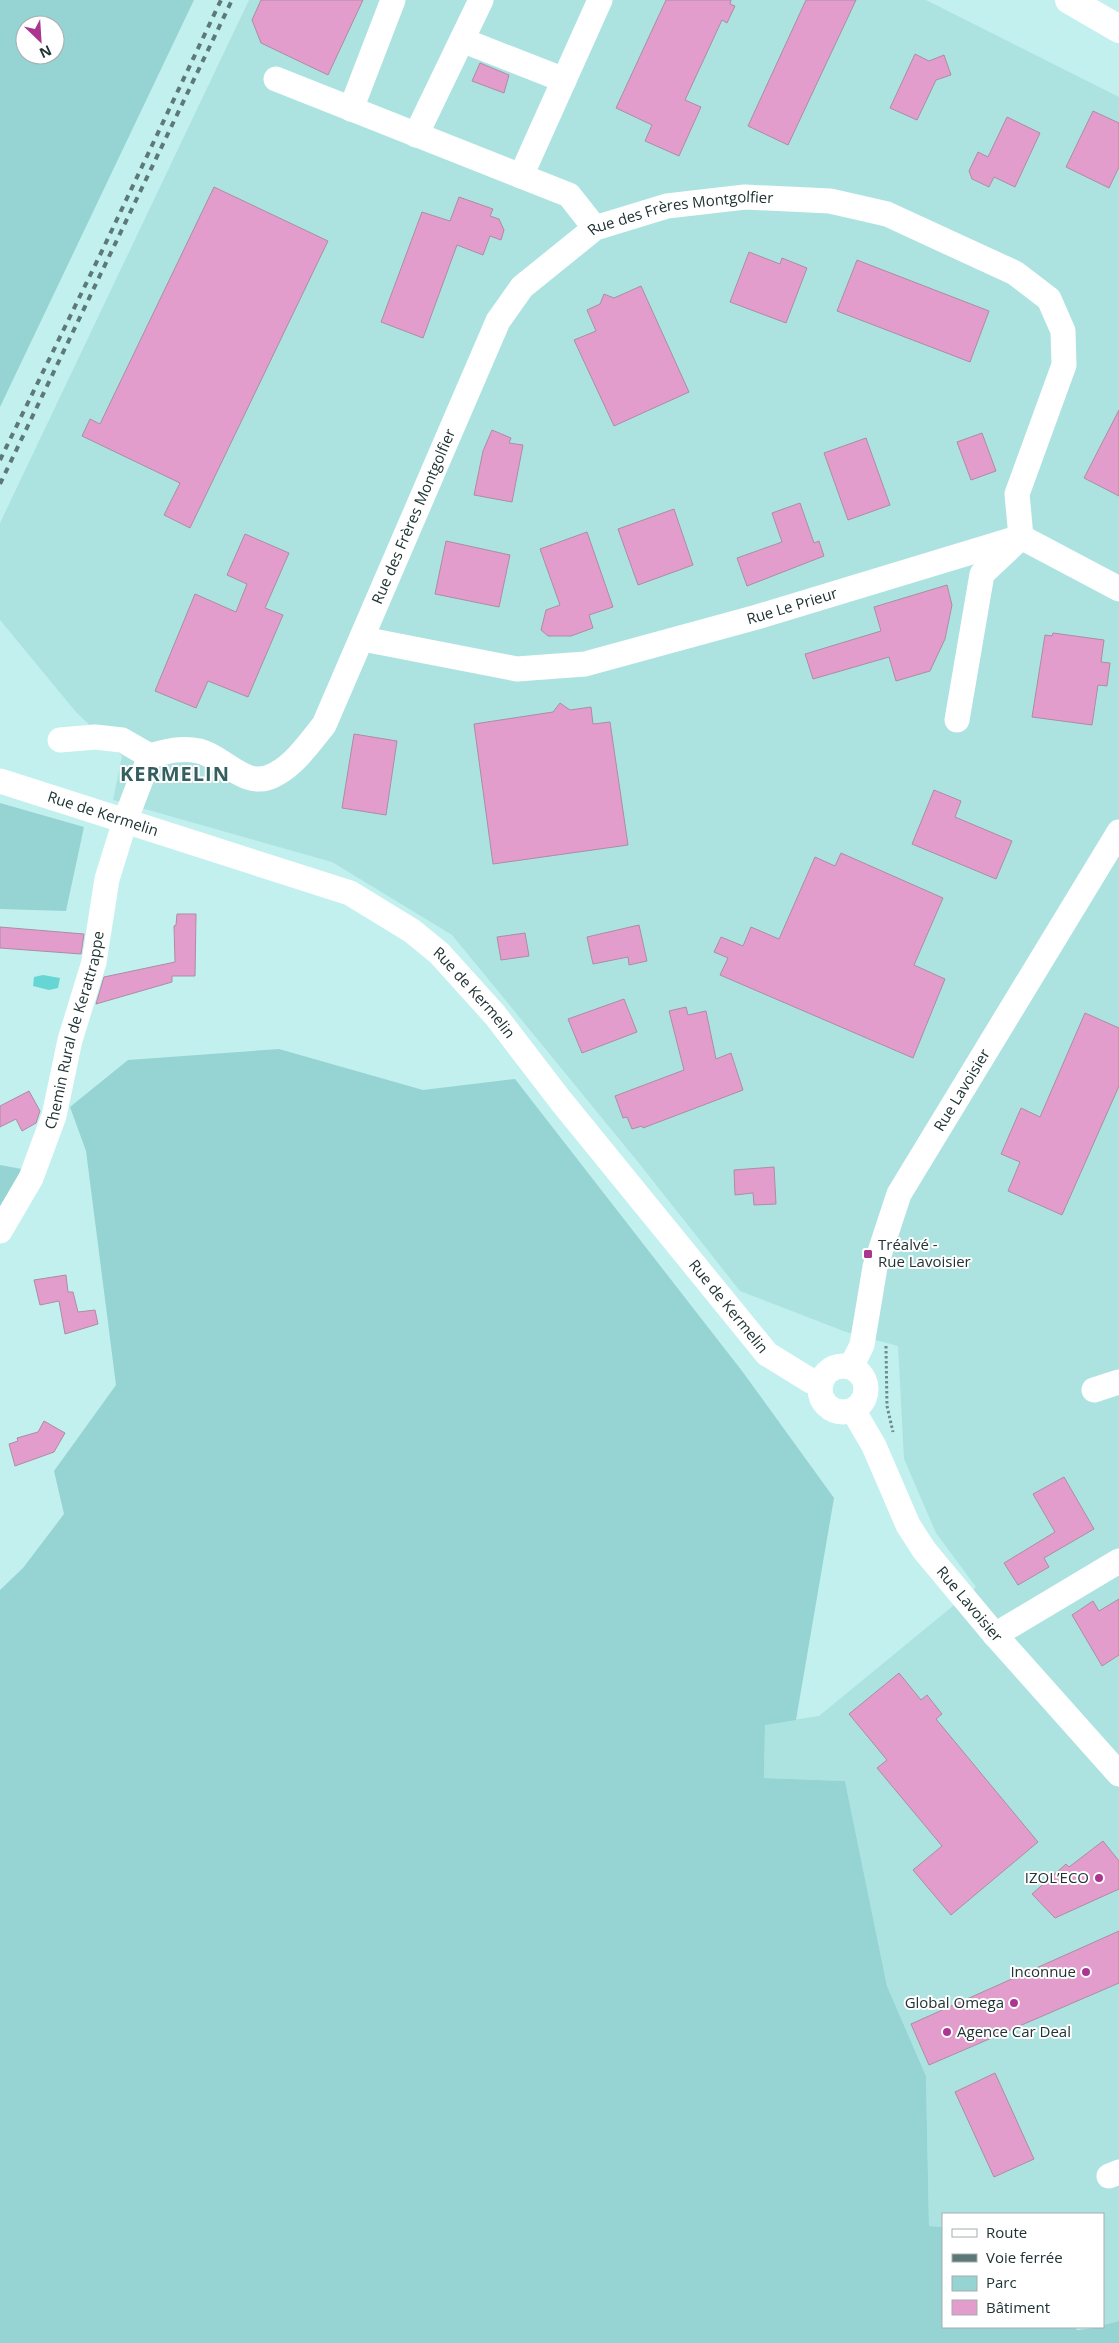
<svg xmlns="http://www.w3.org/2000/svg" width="1119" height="2343" font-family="'Open Sans',sans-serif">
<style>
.built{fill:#ace3e1}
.green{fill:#95d4d3;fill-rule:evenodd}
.water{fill:#66d6d5}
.building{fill:#e29dcc;stroke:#ac8da2}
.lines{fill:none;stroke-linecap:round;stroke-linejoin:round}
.path{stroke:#6c8b8a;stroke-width:3;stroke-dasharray:2.5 2.5;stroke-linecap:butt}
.minor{stroke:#fff;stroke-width:25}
.major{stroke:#fff;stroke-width:28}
.rail{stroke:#5c7877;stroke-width:4;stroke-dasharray:6 6;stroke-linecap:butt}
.poi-dot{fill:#ab368f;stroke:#fff;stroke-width:2}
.labels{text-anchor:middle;stroke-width:4;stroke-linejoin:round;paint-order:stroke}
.street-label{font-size:15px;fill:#213333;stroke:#fff}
.poi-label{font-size:15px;fill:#213333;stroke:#fff;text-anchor:end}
.district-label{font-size:20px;font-weight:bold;letter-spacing:1px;fill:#355f5f;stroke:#fff}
</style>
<rect width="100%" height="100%" fill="#c2f0ee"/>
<path class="built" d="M249 0H926L1119 97V2321L1103 2325V2214H943V2227L929 2226 926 2076 887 1986 845 1781 764 1778 765 1724 819 1716 976 1587 936 1533 904 1459 898 1346 846 1332 740 1291 638 1162 452 935 332 862 113 800 122 756 76 712 0 620V523Z"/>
<path class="green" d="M0 0H194L0 407ZM25 25H55V55H25Z
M0 803 84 827 66 911 0 909Z
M279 1049 423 1090 515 1079 742 1371 834 1498 796 1720 765 1725 764 1778 845 1781 887 1986 926 2076 929 2226 943 2227V2327H1075L1077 2330 1103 2327V2325L1119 2321V2343H0V1590L23 1568 64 1514 54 1471 116 1385 86 1151 70 1107 128 1060Z
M0 1165 22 1169 0 1208Z"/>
<path class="water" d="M43 975 60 978 58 988 49 990 33 986 34 977Z"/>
<path class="building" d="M261 0H363L328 75 261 43 252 20Z
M666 0H731L730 4 735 6 727 23 722 20 685 100 701 107 679 156 645 141 652 125 616 108Z
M806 0H856L788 145 748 126Z
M915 54 929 61 944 55 951 75 936 80 917 120 890 108Z
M480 63 509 75 504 93 472 81Z
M1093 111 1119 123V167L1109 188 1066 167Z
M1007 117 1040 133 1015 187 994 177 989 187 972 179 969 171 978 152 988 157Z
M214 187 328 241 190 528 164 515 180 483 82 436 90 419 100 424Z
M459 197 493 209 490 216 499 219 504 230 501 240 490 236 483 255 457 245 423 338 381 322 422 212 450 221Z
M749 252 780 264 782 258 807 268 786 323 730 302Z
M857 260 989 311 970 362 837 311Z
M641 286 689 392 614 426 574 340 596 331 587 310 600 304 604 294 614 298Z
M1119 410V496L1084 478Z
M492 430 511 438 509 443 523 445 512 502 474 495 483 451Z
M982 433 996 471 971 480 957 442Z
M866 438 890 505 848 520 824 453Z
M800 503 814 543 819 541 824 556 747 586 737 558 782 542 772 513Z
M674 509 693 565 638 585 618 529Z
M587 532 613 607 589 615 593 628 571 636H548L541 630 546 610 560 605 540 549Z
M245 534 289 553 265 608 283 615 248 697 208 681 196 708 155 691 195 594 236 612 247 584 227 575Z
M446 541 510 555 499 607 435 594Z
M947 585 952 605 945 639 930 671 896 681 889 657 813 679 805 654 881 631 874 607Z
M1053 633 1104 640 1101 662 1110 663 1107 686 1098 685 1092 725 1032 717 1045 635 1052 636Z
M560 703 570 710 591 707 593 724 610 722 628 845 493 864 474 724 553 712Z
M354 734 397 741 386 815 342 808Z
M934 790 961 801 955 817 1012 841 996 879 912 844Z
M841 853 943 898 914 965 945 979 913 1058 720 975 728 958 714 952 721 937 743 946 751 927 779 939 815 857 835 866Z
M177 914H196L195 976H172V982L96 1004 104 977 175 962 174 926 176 925Z
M639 925 647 961 629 965 628 957 593 964 587 937Z
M0 927 84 934 81 954 0 948Z
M525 933 529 956 501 960 497 937Z
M624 999 637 1032 582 1053 568 1019Z
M686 1007 688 1015 706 1011 716 1059 731 1053 743 1090 643 1128 642 1126 632 1129 627 1117 623 1118 615 1096 684 1070 669 1011Z
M1085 1013 1119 1028V1086L1062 1215 1008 1191 1020 1162 1001 1154 1021 1108 1040 1117Z
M29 1091 40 1111 36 1123 22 1131 16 1119 0 1127V1106Z
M774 1167 776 1204 754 1205 753 1193 735 1195 734 1170Z
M66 1275 68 1292H73L78 1312 95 1310 98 1324 65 1334 59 1301 40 1305 34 1280Z
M44 1421 65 1433 54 1452 15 1466 9 1444 18 1441 17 1438 38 1432Z
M1064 1477 1094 1529 1044 1558 1049 1567 1018 1585 1004 1563 1055 1532 1033 1494Z
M1119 1599V1655L1102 1666 1072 1615 1093 1601 1099 1611Z
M899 1673 921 1700 927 1695 942 1714 936 1719 1038 1842 951 1915 913 1870 942 1846 877 1768 887 1760 849 1714Z
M1103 1841 1119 1861V1889L1055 1918 1032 1894 1066 1864 1069 1867Z
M1119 1931V1983L929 2065 911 2024Z
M995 2073 1034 2159 994 2177 955 2092Z"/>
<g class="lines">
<path class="path" d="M886 1346 887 1406 893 1432"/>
<g class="minor">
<path d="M462 40 564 80"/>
<path d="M276 79 569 195 595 228"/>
<path d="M351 109 393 0"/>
<path d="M416 135 481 0"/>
<path d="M521 176 600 0"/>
<path id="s1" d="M363 639 517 669 585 664 757 617 1021 537"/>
<path d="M957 720 982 574 1018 540"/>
<path d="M60 740 95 737 122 740 150 756"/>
<path id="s2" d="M0 781 350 893 412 931 439 953 495 1015 561 1101 767 1354 811 1381 821 1384"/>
<path id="s3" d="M0 1231 31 1178 54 1116 70 1040 94 962 107 879 125 821 150 756C167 751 182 747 199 751 225 757 246 792 276 774 296 763 310 742 324 725L498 321 522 287 595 228 667 206 745 197 830 201 887 214 1015 273 1049 299 1063 331 1064 365 1017 494 1021 537 1119 589"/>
<circle cx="843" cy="1389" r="23"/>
<path id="s4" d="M851 1367 862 1345 875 1267 899 1194 1119 832"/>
<path d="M1094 1390 1119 1382"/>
<path id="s5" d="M853 1410 874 1446 908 1525 924 1550 995 1635 1119 1774"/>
<path d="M995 1635 1119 1561"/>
<path d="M1109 2176 1119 2172"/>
</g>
<path class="major" d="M1069 0 1119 29"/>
<path class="rail" d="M0 460 101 253 221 0
M0 484 232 0"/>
</g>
<g class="poi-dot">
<rect x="863" y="1249" width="10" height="10" rx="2.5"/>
<circle cx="1099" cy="1878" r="5"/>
<circle cx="1086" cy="1972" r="5"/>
<circle cx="1014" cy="2003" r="5"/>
<circle cx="947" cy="2032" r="5"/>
</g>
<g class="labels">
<g class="street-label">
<text dy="5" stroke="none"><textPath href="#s3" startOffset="1368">Rue des Frères Montgolfier</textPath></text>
<text dy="5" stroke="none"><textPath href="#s3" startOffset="932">Rue des Frères Montgolfier</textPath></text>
<text dy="5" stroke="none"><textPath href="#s1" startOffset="440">Rue Le Prieur</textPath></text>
<text dy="5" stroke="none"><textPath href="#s2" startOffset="108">Rue de Kermelin</textPath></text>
<text dy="5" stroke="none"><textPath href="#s2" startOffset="528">Rue de Kermelin</textPath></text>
<text dy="5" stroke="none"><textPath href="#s3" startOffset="216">Chemin Rural de Kerattrappe</textPath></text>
<text dy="5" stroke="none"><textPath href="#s4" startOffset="302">Rue Lavoisier</textPath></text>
<text dy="5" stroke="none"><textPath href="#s2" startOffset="932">Rue de Kermelin</textPath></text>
<text dy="5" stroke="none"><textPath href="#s5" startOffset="228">Rue Lavoisier</textPath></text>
</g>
<g class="poi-label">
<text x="878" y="1250" text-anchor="start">Tréalvé -<tspan x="878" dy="17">Rue Lavoisier</tspan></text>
<text x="1089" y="1883">IZOL’ECO</text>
<text x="1076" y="1977">Inconnue</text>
<text x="1004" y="2008">Global Omega</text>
<text x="957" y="2037" text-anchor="start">Agence Car Deal</text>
</g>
<g class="district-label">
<text x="175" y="781">KERMELIN</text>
</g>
</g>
<rect x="942" y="2213" width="162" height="115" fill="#ffffff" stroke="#a6adad"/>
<rect x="952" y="2229" width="25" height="8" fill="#ffffff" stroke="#a6adad"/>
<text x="986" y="2238" font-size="15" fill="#213333">Route</text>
<rect x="952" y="2254" width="25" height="8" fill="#5c7877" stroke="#a6adad"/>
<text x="986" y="2263" font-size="15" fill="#213333">Voie ferrée</text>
<rect x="952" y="2276" width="25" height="15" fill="#95d4d3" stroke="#a6adad"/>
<text x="986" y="2288" font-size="15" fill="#213333">Parc</text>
<rect x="952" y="2300" width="25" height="15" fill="#e29dcc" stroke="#a6adad"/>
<text x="986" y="2313" font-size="15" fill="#213333">Bâtiment</text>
<g transform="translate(40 40) rotate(155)"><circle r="24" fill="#ffffff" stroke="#a6adad"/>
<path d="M0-4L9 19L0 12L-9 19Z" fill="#ab368f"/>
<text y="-8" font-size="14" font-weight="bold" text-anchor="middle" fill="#213333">N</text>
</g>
</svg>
